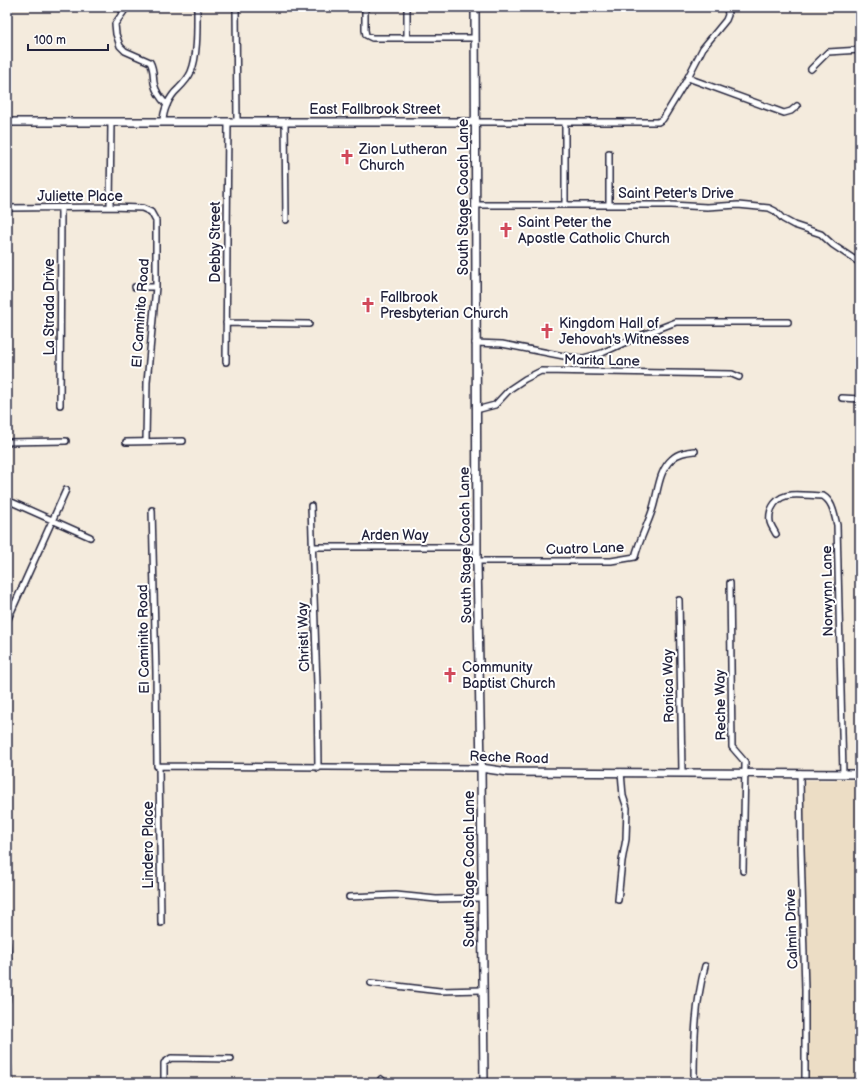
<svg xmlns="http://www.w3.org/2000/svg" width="867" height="1090" font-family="'Balsamiq Sans',sans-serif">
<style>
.built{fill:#ecddc5}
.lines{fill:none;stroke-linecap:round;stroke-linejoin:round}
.minor-casing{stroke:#22223b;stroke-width:8}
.secondary-casing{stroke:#22223b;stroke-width:10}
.minor{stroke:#fff;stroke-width:5}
.secondary{stroke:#fff;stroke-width:7}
.labels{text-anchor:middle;stroke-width:4;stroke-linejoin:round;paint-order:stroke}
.street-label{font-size:14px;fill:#22223b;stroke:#fff}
.poi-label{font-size:14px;fill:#22223b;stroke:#fff;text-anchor:start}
</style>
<rect width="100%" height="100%" fill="#f4ebdd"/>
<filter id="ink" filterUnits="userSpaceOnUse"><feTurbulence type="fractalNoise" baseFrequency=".025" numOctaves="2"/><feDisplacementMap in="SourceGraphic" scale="8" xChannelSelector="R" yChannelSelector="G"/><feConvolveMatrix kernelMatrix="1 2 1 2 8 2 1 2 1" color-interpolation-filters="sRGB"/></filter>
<g filter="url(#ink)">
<path class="built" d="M804 780H860V1083H809L804 836Z"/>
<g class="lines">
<defs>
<path id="minor" d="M127 7 115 24 116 34 120 46 125 51 150 62C154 69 153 76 154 83 156 93 161 99 167 105
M236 7 237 122
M365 7V30L366 35 372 38H475
M407 7V38
M811 69 828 52 860 50
M688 78 784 113 791 111 797 106
M163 122C163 111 169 97 178 89 183 84 188 79 191 72 198 56 197 25 197 7
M285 122 286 220
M475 122H658L663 119 686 81 703 48 726 20 728 15 727 7
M565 122V205
M609 153V205
M475 205H671L707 207 738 205 769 208 775 211 783 219 794 225 821 234 833 245 860 263
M110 207 111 122
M7 208 110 207 142 208 151 212 156 221V287L147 382 146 441
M135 287H156
M226 323 309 324
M475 343 502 344 569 357 583 358 602 353 637 337 676 322H788
M226 362 228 122
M842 398 860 399
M60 405 61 208
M476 410 495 405 510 389 525 379 541 371 732 374 739 377
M7 442 66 441
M126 442 183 441
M7 500 90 537
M311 506 317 685 318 768
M152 510 156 672 157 766 481 768
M776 534C774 530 771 526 770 522 768 508 777 496 791 495 801 494 812 496 823 496 833 502 834 514 837 525L843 774
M312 547H477
M477 561H611L635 557C639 541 647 526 652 511 658 494 658 471 672 459 678 453 687 452 695 451
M730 583 732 747 745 762V765L743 871
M679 600 682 772
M7 621 66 490
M159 766 161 923
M800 773 801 849 805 990V1083
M349 897 396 895 436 899 482 898
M618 900 622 861 626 839 627 808 623 796 621 772
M7 944 9 968 7 1000
M371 983 440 991 483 990
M7 1045 9 1083
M381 1079 386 1083
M164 1083V1063L171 1058 231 1059
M694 1083C694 1043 695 1004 705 966"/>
<path id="secondary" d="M475 7 477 561 481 768 484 1083
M7 122H475
M481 768 508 772 860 774"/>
</defs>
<use href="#minor" class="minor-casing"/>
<use href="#secondary" class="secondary-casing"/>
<use href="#minor" class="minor"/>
<use href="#secondary" class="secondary"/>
</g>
</g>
<defs>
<symbol id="church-bare" viewBox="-9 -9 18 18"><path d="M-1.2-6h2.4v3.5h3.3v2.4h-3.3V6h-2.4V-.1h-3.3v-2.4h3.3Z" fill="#d1495b" stroke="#fff" stroke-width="2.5" paint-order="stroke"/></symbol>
</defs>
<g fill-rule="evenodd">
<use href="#church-bare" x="336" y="146" width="22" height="22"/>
<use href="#church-bare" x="495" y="219" width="22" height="22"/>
<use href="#church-bare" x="357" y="294" width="22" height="22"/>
<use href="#church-bare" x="536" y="320" width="22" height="22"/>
<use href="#church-bare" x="439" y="664" width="22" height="22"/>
</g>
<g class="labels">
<g class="street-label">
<text x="375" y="114">East Fallbrook Street</text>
<text x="676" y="198">Saint Peter's Drive</text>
<text x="80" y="201">Juliette Place</text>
<text transform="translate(463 197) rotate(-90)" y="5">South Stage Coach Lane</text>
<text transform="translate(215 242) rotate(-90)" y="5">Debby Street</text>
<text transform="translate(49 307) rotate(-90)" y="5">La Strada Drive</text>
<text transform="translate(140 313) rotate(-86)" y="5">El Caminito Road</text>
<text transform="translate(602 360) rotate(1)" y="5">Marita Lane</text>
<text x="395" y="540">Arden Way</text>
<text transform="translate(465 545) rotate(-91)" y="5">South Stage Coach Lane</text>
<text transform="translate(585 548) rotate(-2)" y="5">Cuatro Lane</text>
<text transform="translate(827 591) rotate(-91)" y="5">Norwynn Lane</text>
<text transform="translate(303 637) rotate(-92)" y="5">Christi Way</text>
<text transform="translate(143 639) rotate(-91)" y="5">El Caminito Road</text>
<text transform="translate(668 686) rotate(-91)" y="5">Ronica Way</text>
<text transform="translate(720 705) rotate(-91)" y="5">Reche Way</text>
<text transform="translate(509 757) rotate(2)" y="5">Reche Road</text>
<text transform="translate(148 845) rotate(-90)" y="5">Lindero Place</text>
<text transform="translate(469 869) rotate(-90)" y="5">South Stage Coach Lane</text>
<text transform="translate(791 929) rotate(-92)" y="5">Calmin Drive</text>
</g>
<g class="poi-label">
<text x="359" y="154">Zion Lutheran<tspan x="359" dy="16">Church</tspan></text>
<text x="518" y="227">Saint Peter the<tspan x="518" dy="16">Apostle Catholic Church</tspan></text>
<text x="380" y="302">Fallbrook<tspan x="380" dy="16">Presbyterian Church</tspan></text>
<text x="559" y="328">Kingdom Hall of<tspan x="559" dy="16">Jehovah's Witnesses</tspan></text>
<text x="462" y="672">Community<tspan x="462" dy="16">Baptist Church</tspan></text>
</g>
</g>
<rect width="867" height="1090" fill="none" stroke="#fff" stroke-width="24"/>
<rect x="12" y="12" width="843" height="1066" fill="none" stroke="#22223b" stroke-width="1.5" filter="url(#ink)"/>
<path d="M28 44v6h80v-6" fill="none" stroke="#22223b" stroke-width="2"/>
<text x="34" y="44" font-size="12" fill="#22223b" stroke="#ffffff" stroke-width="3" paint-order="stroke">100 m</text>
</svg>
